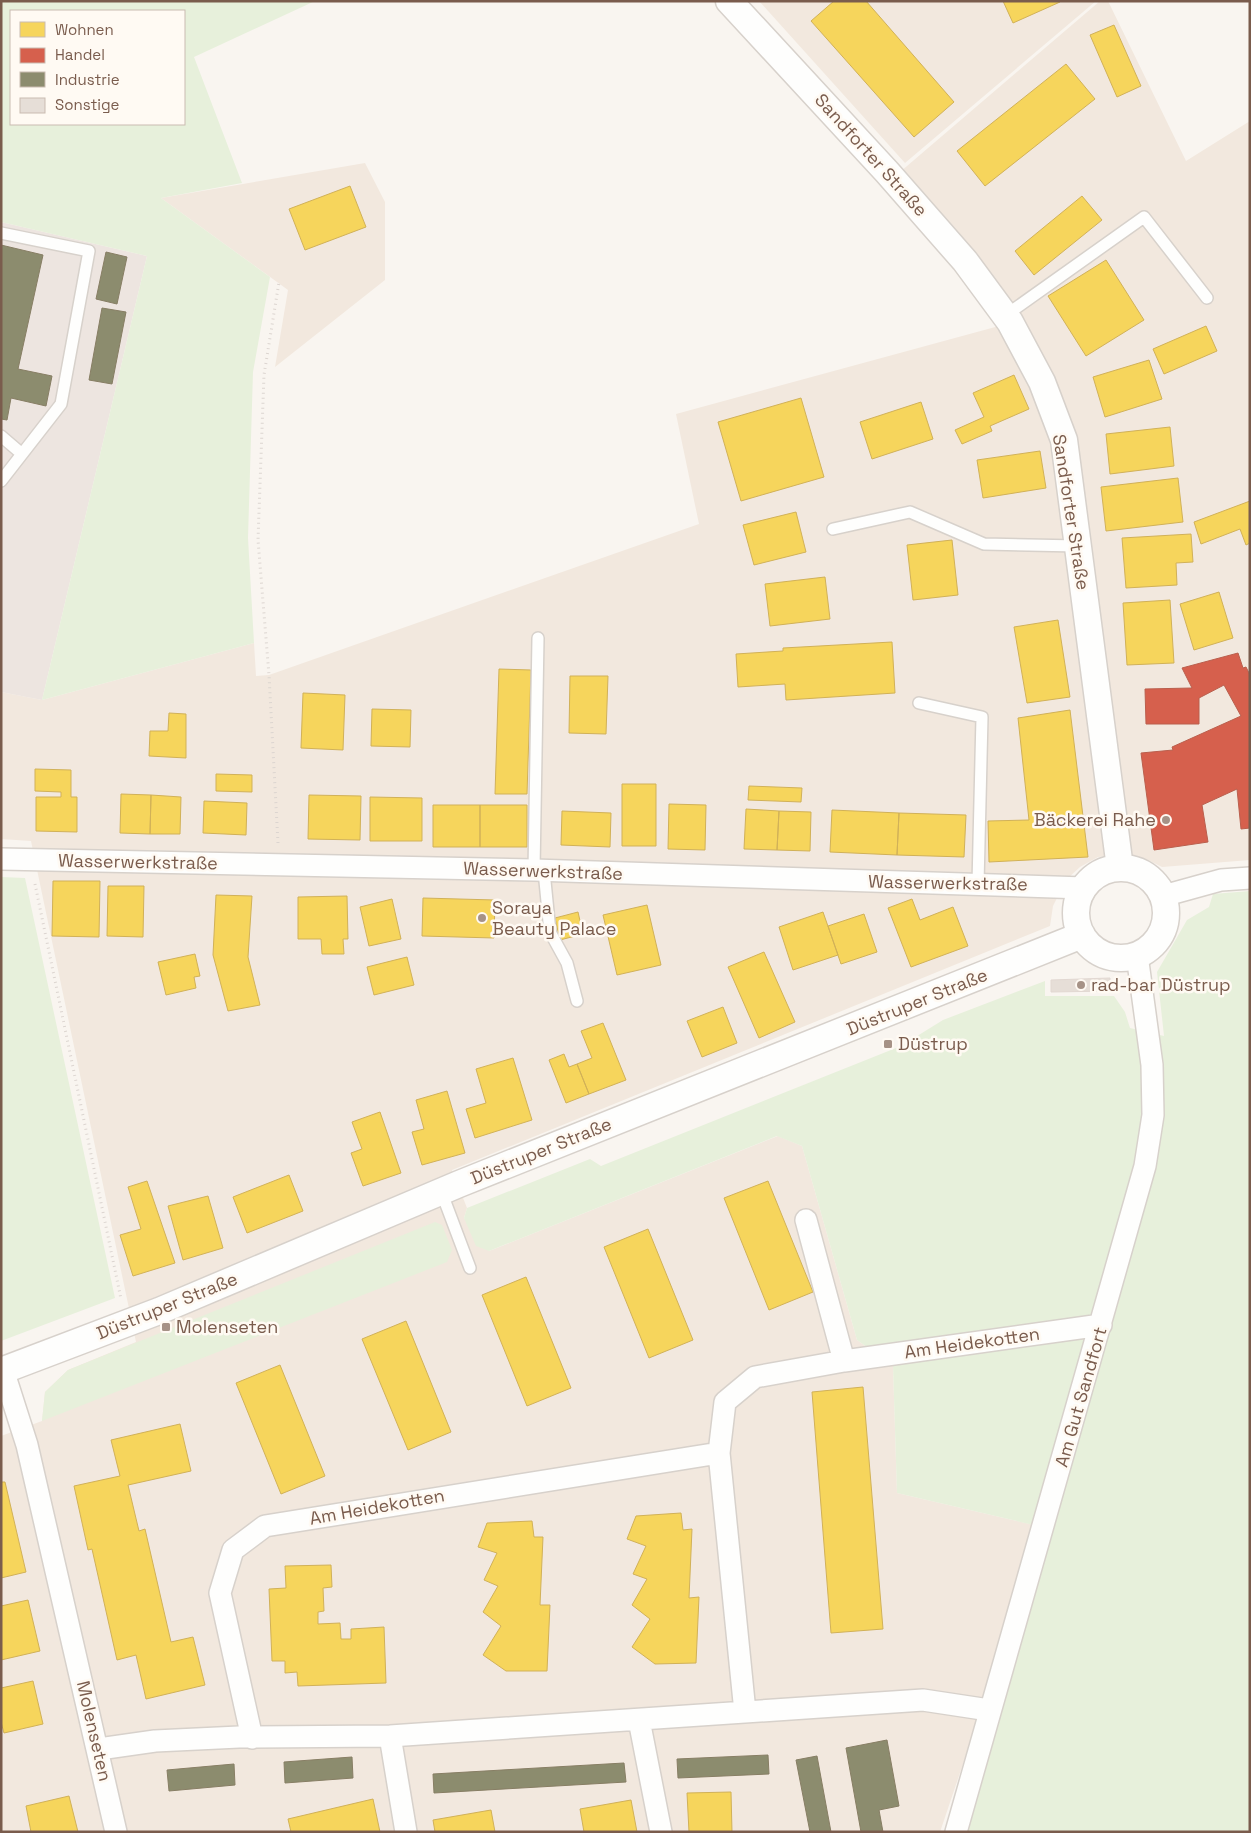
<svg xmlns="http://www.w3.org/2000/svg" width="1251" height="1833" font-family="'Space Grotesk',sans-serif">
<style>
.residential{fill:#f2e8de}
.industrial{fill:#ede5e0}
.green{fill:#e7f0db;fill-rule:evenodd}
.homes{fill:#f6d55c;stroke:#d1b158}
.shops{fill:#d6604d;stroke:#ba5f4d}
.industry{fill:#8c8c6e;stroke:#877e64}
.building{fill:#e6ded7;stroke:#e2d8d2}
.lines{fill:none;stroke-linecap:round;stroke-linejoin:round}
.service-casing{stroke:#d7d1cb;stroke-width:14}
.minor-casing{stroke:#d7d1cb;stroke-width:24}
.tertiary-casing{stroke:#d7d1cb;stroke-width:29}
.path{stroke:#dcd5d0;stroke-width:3;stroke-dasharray:1 4;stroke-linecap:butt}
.service{stroke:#fefefd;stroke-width:11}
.minor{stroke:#fefefd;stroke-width:21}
.tertiary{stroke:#fefefd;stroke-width:26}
.poi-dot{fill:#a69286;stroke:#fffaf3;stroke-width:2}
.labels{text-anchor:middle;stroke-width:5;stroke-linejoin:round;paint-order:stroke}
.street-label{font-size:18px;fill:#7a5c4d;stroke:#fffaf3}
.poi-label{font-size:18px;fill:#7a5c4d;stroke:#fffaf3;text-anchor:start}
</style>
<rect width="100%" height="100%" fill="#f9f5f0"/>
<path class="residential" d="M759 1H1096L905 163Z
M1100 1H1108L1186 161 1250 121V860L1162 867 1146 859 1124 854 1098 857 1080 867 1066 880 1053 906 1050 926 452 1170 467 1208 464 1218 489 1251 778 1136 802 1146 857 1340 893 1366 897 1493 1043 1527 940 1832H1V1436L42 1421 45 1392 68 1370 136 1342 31 841 1 839V692L42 700 254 643 256 676 269 675 699 524 676 414 1010 323 893 178Z
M365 163 385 202V280L275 367 288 290 161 198Z"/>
<path class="industrial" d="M1 222 147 256 42 700 1 692Z"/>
<path class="green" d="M1 1H315L194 57 242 183 161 198 270 277 253 372 248 538 254 643 42 700 147 256 1 222ZM184 11V124H11V11Z
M1 877 25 878 115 1298 1 1341Z
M1250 891V1832H954L1042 1527 897 1493 893 1366 857 1340 802 1146 777 1136 489 1251 476 1246 464 1218 467 1208 590 1159 601 1166 901 1046 943 1020 1045 981V996H1114L1125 1012 1130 1028 1164 1036 1157 972 1187 920 1209 907 1213 894Z
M435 1222 442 1225 452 1250 447 1262 42 1421 45 1392 68 1370Z"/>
<path class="homes" d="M834 1H866L954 102 914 137 811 21Z
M1003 1H1059L1060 2 1013 23Z
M1114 25 1141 86 1117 97 1090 35Z
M1066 64 1095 99 985 186 957 151Z
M350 186 366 227 305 250 289 209Z
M1082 196 1102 220 1034 275 1015 251Z
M1106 260 1144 320 1086 356 1048 296Z
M1206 326 1217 351 1164 374 1153 349Z
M1149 360 1162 399 1105 417 1093 377Z
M1014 375 1029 409 990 426 992 431 962 444 955 430 984 417 973 393Z
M801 398 824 477 741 501 718 422Z
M921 402 933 439 872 459 860 422Z
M1170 427 1174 466 1110 474 1106 434Z
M1040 451 1046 488 983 498 977 460Z
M1178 478 1183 522 1106 531 1101 487Z
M1250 501V543L1246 545 1240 529 1201 544 1194 522Z
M796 512 806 552 754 565 743 525Z
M1191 534 1193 562 1176 563 1177 585 1126 588 1122 538Z
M952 540 958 595 913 600 907 545Z
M825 577 830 619 770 626 765 584Z
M1219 592 1233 638 1194 650 1180 604Z
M1170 600 1174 663 1127 665 1123 603Z
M1058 620 1070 697 1027 703 1014 627Z
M892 642 895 693 786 700 785 684 738 687 736 654 783 651V648Z
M499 669 531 670 527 794H495Z
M570 676H608L606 734 569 733Z
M303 693 345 695 343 750 301 748Z
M372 709 411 710 410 747 371 746Z
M1070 710 1088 857 989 862 988 821 1029 820 1018 718Z
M169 713 186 714V758L149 756 150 731H168Z
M35 769 71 770V797H77V832L36 831V797H61V792L35 791Z
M216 774 252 775V792L216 791Z
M622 784H656V846H622Z
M749 786 802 788 801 802 748 800Z
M121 794 151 795 150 834 120 833Z
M151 795 181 797 180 834H150Z
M309 795 361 796 360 840 308 839Z
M370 797 422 798V841H370Z
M204 801 247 803 246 835 203 833Z
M669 804 706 805 705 850 668 849Z
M433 805H480V847H433Z
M480 805H527V847H480Z
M746 809 779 811 777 850 744 849Z
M832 810 899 813 897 855 830 852Z
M562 811 611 813 610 847 561 845Z
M779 811 811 812 810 851 777 850Z
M899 813 966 815 964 857 897 855Z
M53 881H100L99 937 52 936Z
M108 886H144L143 937 107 936Z
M216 895 252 896 248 957 260 1005 228 1011 213 955Z
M347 896 348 939H343L344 954H322L321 939H298V897Z
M423 898 495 900 494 938 422 936Z
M392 899 401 939 369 946 360 907Z
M912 899 920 920 953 907 968 946 911 967 888 908Z
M647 905 661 965 617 975 603 915Z
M578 912 583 934 560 940 555 918Z
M823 912 838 955 793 970 779 927Z
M864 914 877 952 841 964 828 926Z
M764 952 795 1022 759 1038 728 967Z
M195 954 200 976 194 977 196 988 166 995 158 962Z
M407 957 414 985 374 995 367 967Z
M723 1007 737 1043 702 1057 687 1021Z
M603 1023 626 1080 589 1094 577 1064 592 1058 581 1031Z
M564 1054 569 1067 577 1064 589 1094 566 1103 549 1060Z
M513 1058 532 1120 475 1138 466 1109 486 1103 476 1069Z
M447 1091 465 1153 422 1165 412 1132 424 1129 416 1100Z
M380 1112 401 1173 363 1186 351 1153 362 1149 352 1122Z
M289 1175 303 1211 247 1233 233 1197Z
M147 1181 175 1263 133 1276 120 1235 141 1229 128 1187Z
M768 1181 813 1292 769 1310 724 1198Z
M208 1196 223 1248 183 1260 168 1206Z
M648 1229 693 1340 649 1358 604 1247Z
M526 1277 571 1388 527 1406 482 1295Z
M406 1321 451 1432 408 1450 362 1339Z
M280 1365 325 1476 281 1494 236 1383Z
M863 1387 883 1629 831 1633 812 1392Z
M180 1424 191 1471 128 1485 139 1531 145 1529 171 1642 193 1637 205 1685 146 1699 136 1655 117 1660 92 1549 88 1550 74 1486 120 1476 111 1440Z
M1 1482H5L26 1572 1 1578Z
M681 1513 683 1530 692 1529 689 1598 699 1597 696 1663 655 1664 632 1647 650 1619 632 1605 647 1579 633 1574 646 1546 627 1539 636 1516Z
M532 1521 534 1537H543L540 1605H550L547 1671H506L483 1655 501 1626 483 1612 498 1586 484 1580 497 1553 478 1547 487 1523Z
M331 1565 332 1587 323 1588 324 1611 318 1612V1624L340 1623 341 1639H351V1629L384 1627 386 1683 298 1686 297 1672 285 1673V1661H272L269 1589 286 1588 285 1566Z
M28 1600 40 1651 1 1660V1606Z
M33 1681 43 1724 4 1733 1 1722V1688Z
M731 1792 732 1832H689L687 1793Z
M69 1796 78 1832H31L26 1806Z
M373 1799 380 1832H291L288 1819Z
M631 1800 637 1832H584L580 1809Z
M491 1810 495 1832H435L433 1820Z"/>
<path class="shops" d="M1238 653 1243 668 1246 667 1250 675V828L1241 829 1237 789 1202 805 1208 842 1154 850 1141 753 1173 750 1172 747 1241 716 1224 685 1199 698V724H1146L1145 689 1192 688 1182 668Z"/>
<path class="industry" d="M1 245 43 255 18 369 52 376 46 406 11 398 7 420 1 419Z
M106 252 127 257 117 304 96 299Z
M102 308 126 312 112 384 89 380Z
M887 1740 899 1806 879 1810 883 1832H861L846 1748Z
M768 1755 769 1774 678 1778 677 1759Z
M817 1756 831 1832H810L796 1760Z
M352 1757 353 1778 285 1783 284 1762Z
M624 1763 626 1782 434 1793 433 1774Z
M234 1764 235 1785 169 1791 167 1770Z"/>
<path class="building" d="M1110 978V991L1051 992V980Z"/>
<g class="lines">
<defs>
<path id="service" d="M1 233 89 251 61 404 1 481
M1006 315 1144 217 1207 298
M1 436 22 454
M833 529 910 512 984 544 1078 546
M919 703 982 717 978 884
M534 870 538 638
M544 871 550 932 567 963 577 1001
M441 1191 470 1268"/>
<path id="minor" d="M1 859 534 870 1084 888
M1163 896 1221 880 1250 878
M806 1220 844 1361
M3 1370 27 1445 116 1832
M745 1712 719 1453 725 1402 755 1377 844 1361 1101 1325
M639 1720 661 1832
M390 1736 406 1832
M252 1738 220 1593 233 1550 265 1526 719 1453
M99 1749 155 1741 239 1737 390 1736 923 1700 989 1710
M956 1832 1145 1166 1153 1115 1152 1065 1137 955"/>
<path id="tertiary" d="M729 1 887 172 965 261 1010 322 1042 382 1064 440 1120 868
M1076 913a45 45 0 1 1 90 0a45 45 0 1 1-90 0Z
M1 1371 159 1311 459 1184 1082 935"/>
</defs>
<use href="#service" class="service-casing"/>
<use href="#minor" class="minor-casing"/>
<use href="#tertiary" class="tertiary-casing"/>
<path class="path" d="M278 843 269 675 258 540 264 375 279 282
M35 884 121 1299"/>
<use href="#service" class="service"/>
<use href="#minor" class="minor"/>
<use href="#tertiary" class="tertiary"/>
</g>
<g class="poi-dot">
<circle cx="1166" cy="820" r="5"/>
<circle cx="482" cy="918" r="5"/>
<circle cx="1081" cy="985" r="5"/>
<rect x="883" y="1039" width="10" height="10" rx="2.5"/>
<rect x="161" y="1322" width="10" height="10" rx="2.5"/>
</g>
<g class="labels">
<g class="street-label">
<text transform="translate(871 155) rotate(48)" y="6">Sandforter Straße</text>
<text transform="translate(1071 512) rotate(81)" y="6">Sandforter Straße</text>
<text transform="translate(138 862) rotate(1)" y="6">Wasserwerkstraße</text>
<text transform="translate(543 871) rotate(2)" y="6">Wasserwerkstraße</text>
<text transform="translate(948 883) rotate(1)" y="6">Wasserwerkstraße</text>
<text transform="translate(917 1002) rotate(-22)" y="6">Düstruper Straße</text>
<text transform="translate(541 1151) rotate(-22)" y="6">Düstruper Straße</text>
<text transform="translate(167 1306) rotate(-22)" y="6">Düstruper Straße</text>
<text transform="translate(972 1343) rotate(-8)" y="6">Am Heidekotten</text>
<text transform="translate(1081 1397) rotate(-74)" y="6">Am Gut Sandfort</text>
<text transform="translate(377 1507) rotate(-10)" y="6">Am Heidekotten</text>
<text transform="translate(94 1731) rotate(77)" y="6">Molenseten</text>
</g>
<g class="poi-label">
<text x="1156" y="826" text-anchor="end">Bäckerei Rahe</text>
<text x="492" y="914">Soraya<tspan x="492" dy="21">Beauty Palace</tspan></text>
<text x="1091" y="991">rad-bar Düstrup</text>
<text x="898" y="1050">Düstrup</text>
<text x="176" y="1333">Molenseten</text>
</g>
</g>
<rect width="1251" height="1833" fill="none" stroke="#7a5c4d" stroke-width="5"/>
<rect x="10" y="10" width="175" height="115" fill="#fffaf3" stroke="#cabbb1"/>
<rect x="20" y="22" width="25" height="15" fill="#f6d55c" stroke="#cabbb1"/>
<text x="55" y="35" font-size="15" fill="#7a5c4d">Wohnen</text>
<rect x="20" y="48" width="25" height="15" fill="#d6604d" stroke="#cabbb1"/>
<text x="55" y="60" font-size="15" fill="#7a5c4d">Handel</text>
<rect x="20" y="72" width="25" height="15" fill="#8c8c6e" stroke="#cabbb1"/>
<text x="55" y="85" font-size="15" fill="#7a5c4d">Industrie</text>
<rect x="20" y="98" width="25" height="15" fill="#e6ded7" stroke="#cabbb1"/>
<text x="55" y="110" font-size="15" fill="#7a5c4d">Sonstige</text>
</svg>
